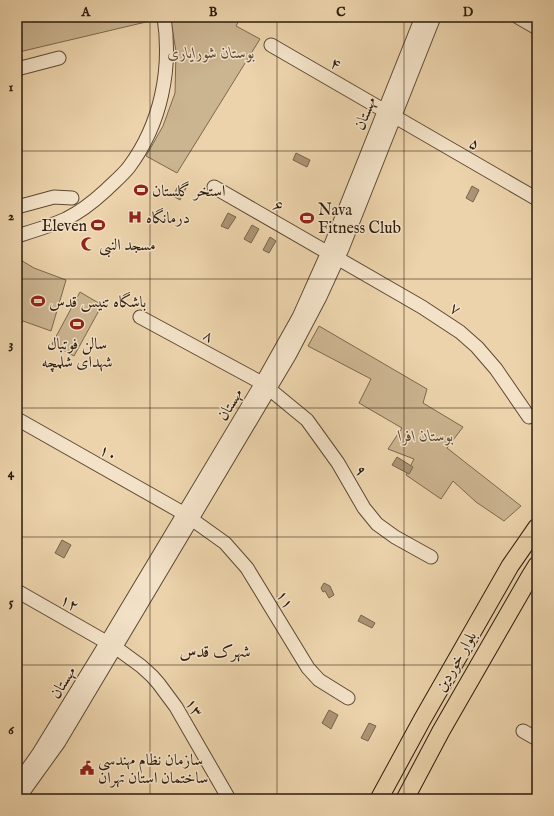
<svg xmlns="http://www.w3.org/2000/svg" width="554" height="816" font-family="'IM FELL English',Amiri,serif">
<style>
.green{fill:#cbb490;stroke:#7c684e}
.water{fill:#ab9475;stroke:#78644b}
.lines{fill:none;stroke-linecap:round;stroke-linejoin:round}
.minor-casing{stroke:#5c4934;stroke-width:15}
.major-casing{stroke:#2c1b0c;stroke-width:19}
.minor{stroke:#f3e2c8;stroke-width:13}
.major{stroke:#ecd3ab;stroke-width:17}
.grid{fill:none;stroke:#2c1b0c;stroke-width:1;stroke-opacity:0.55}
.labels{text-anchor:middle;stroke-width:3;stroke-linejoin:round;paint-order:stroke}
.park-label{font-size:16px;font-style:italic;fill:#5c4934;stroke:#f3e2c8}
.street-label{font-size:16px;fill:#2c1b0c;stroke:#f3e2c8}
.poi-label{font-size:16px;fill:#2c1b0c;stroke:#f3e2c8;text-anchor:start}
.neighbourhood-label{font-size:17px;fill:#2c1b0c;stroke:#f3e2c8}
.neatline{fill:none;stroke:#2c1b0c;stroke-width:1.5}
.grid-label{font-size:13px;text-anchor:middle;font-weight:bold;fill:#2c1b0c}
</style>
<rect width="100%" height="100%" fill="#ecd3ab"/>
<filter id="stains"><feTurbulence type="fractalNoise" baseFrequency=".005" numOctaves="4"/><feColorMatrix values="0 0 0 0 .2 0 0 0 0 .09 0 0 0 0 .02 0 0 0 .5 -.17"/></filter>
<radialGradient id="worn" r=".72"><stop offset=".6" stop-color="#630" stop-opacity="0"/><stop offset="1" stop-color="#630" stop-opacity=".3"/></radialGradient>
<path class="green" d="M17 17H145L146 22 19 52 17 44Z
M170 17H241L236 26 260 39 177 173 146 156 163 126 175 93 176 51Z
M17 259H19L34 268 66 280 51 331 23 321 17 332Z
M80 292 102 305 74 356 52 344Z
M319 326 427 389 423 403 463 427 447 448 521 506 504 521 476 502 453 481 441 499 406 475 414 459 388 449 402 428 359 403 371 379 308 346Z"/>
<path class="water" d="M296 153 310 160 307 167 293 160Z
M179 184 186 188 180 200 173 196Z
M472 186 479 190 473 202 466 198Z
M228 213 236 217 228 229 221 226Z
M252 225 259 229 251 243 244 239Z
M270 237 276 241 269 253 263 250Z
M397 457 413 467 409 474 392 465Z
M62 540 71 545 64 558 55 553Z
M324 583 330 586 334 595 329 598 325 591 323 592 321 588Z
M361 615 375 623 372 628 358 621Z
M329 710 338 715 331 729 322 723Z
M369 723 376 726 368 741 361 738Z"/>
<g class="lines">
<defs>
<path id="minor" d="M518 17 537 28
M271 45 537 199
M17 69 59 58
M214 187 422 307 460 332 477 347 496 369 529 417
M17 207 54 197 72 198
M17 236C33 231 50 226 66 219 80 212 93 202 105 191 113 183 122 176 129 167 161 124 172 69 164 17
M140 317 262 383 307 420 338 463 364 508 377 524 395 537 431 557
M19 420 183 513 225 543 247 568 308 668 319 680 348 698
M17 591 115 647 141 666 152 676 159 684 176 707 229 799
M523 731 537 739
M17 784 39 753 107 642 262 383 299 317 328 252 422 17
M18 799 59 742 289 356 320 297 342 249 434 17"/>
<path id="major" d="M379 799 422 720 510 566 537 527
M405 799 441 731 529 578 537 565"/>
</defs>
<use href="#minor" class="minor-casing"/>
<use href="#major" class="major-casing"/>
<use href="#minor" class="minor"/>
<use href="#major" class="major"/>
</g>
<path class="grid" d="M150 17V799M277 17V799M404 17V799M17 151H537M17 279H537M17 408H537M17 537H537M17 665H537"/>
<defs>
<symbol id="stadium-bare" viewBox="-9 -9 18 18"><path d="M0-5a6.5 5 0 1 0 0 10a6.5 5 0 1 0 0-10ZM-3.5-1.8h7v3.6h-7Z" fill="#8f2418" stroke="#f3e2c8" stroke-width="2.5" paint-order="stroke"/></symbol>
<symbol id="hospital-bare" viewBox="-9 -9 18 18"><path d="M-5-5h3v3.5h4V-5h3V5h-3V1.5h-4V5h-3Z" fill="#8f2418" stroke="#f3e2c8" stroke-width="2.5" paint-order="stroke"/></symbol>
<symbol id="mosque-bare" viewBox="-9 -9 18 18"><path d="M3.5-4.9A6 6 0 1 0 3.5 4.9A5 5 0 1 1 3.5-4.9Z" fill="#8f2418" stroke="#f3e2c8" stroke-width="2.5" paint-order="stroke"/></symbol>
<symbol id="civic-bare" viewBox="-9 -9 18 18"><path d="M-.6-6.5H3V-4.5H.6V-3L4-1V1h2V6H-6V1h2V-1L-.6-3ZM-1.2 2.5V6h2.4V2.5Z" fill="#8f2418" stroke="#f3e2c8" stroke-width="2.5" paint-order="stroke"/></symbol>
</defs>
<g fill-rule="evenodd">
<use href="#stadium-bare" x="131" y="180" width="20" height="20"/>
<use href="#hospital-bare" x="125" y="207" width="20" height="20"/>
<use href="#stadium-bare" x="297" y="208" width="20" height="20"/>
<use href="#stadium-bare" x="88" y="215" width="20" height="20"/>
<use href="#mosque-bare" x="78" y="234" width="20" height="20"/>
<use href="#stadium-bare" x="28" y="291" width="20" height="20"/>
<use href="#stadium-bare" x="67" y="314" width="20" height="20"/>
<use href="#civic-bare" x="77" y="758" width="20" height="20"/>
</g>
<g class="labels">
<g class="park-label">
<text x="211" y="58">بوستان شورایاری</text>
<text x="426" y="441">بوستان افرا</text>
</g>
<g class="street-label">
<text transform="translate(336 63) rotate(30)" y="6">۴</text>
<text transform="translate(364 113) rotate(-68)" y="6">مهستان</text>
<text transform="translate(475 143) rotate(30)" y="6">۵</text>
<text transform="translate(279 205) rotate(30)" y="6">۶</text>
<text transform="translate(456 308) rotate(34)" y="6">۷</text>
<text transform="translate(209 335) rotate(29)" y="6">۸</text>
<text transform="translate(229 404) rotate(-59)" y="6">مهستان</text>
<text transform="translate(109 452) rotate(29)" y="6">۱۰</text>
<text transform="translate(362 470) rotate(61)" y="6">۹</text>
<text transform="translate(286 599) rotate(59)" y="6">۱۱</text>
<text transform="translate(70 602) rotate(30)" y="6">۱۲</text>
<text transform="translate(455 661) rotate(-60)" y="6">بلوار خوردین</text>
<text transform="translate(62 682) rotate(-58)" y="6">مهستان</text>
<text transform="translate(195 707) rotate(59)" y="6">۱۳</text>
</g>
<g class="poi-label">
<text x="152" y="196">استخر گلستان</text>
<text x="318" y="215">Nava<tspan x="318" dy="18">Fitness Club</tspan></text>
<text x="146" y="223">درمانگاه</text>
<text x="87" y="231" text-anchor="end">Eleven</text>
<text x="99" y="250">مسجد النبی</text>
<text x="49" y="307">باشگاه تنیس قدس</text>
<text x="77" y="349" text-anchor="middle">سالن فوتبال<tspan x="77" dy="18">شهدای شلمچه</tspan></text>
<text x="98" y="765">سازمان نظام مهندسی<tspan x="98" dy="18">ساختمان استان تهران</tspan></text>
</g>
<g class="neighbourhood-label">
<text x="215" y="657">شهرک قدس</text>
</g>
</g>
<rect width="554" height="816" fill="none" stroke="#ecd3ab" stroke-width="44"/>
<rect x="22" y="22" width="510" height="772" class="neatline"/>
<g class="grid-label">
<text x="86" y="16">A</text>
<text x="213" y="16">B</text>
<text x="341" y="16">C</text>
<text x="468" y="16">D</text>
<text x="11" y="91">1</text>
<text x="11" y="220">2</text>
<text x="11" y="348">3</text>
<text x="11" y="477">4</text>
<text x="11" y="606">5</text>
<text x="11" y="734">6</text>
</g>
<rect width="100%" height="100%" filter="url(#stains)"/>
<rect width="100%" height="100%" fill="url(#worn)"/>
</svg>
